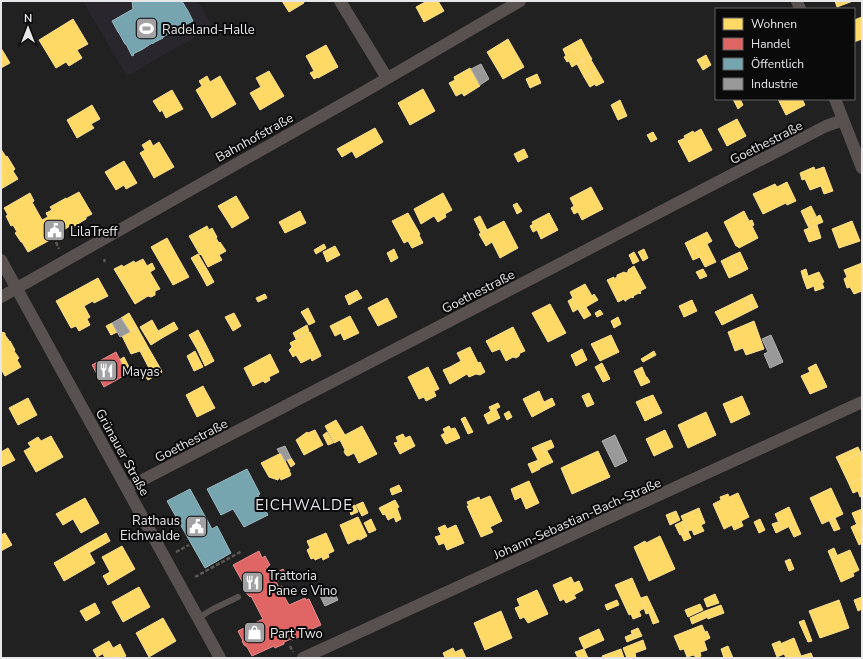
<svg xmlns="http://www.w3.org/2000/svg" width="863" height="659" font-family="'Nunito Sans',sans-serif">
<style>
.built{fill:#29262d}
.homes{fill:#ffd966;stroke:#f8dd8d}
.shops{fill:#e06666;stroke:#e28c8d}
.public{fill:#76a5af;stroke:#98b8c0}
.industry{fill:#999;stroke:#b0b0b1}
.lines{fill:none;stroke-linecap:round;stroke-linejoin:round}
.path{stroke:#5c5755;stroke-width:2.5;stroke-dasharray:4 2;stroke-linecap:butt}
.service{stroke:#59514f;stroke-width:6}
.minor{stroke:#59514f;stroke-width:12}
.labels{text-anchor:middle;stroke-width:4;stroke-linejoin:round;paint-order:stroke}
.poi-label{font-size:13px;fill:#e7e6e9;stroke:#0a0a0b;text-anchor:start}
.street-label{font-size:13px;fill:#e7e6e9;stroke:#0a0a0b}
.quarter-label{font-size:15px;letter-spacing:1px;fill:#e5e3e8;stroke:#0a0a0b}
</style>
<rect width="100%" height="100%" fill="#212122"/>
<path class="built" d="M83 1H198L213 27 127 76Z"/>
<path class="homes" d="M282 1H303L304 3 289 12Z
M427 1H438L444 11 424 22 416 7Z
M835 1H853L837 7Z
M862 17V39L854 42V20Z
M73 19 88 44 77 50 82 58 69 66 66 62 56 68 39 40Z
M508 39 524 67 503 79 487 52Z
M581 39 590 56 582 61 572 44Z
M572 44 582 61 572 67 569 61 567 62 564 57 566 56 563 49Z
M326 45 338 67 318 78V77L314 79 310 73 314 71 306 56Z
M1 48 10 63 1 68Z
M706 55 711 65 703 70 697 60Z
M590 56 592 59 591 60 597 70 589 74 582 61Z
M582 61 589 74 584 77 577 64Z
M470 68 480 86 464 96 462 93 456 96 449 83 455 80 454 77Z
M597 70 604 82 596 86 589 74Z
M269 71 284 96 260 110 250 93 261 87 256 78Z
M537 74 541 83 530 88 526 79Z
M589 74 595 84 590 87 584 77Z
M207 76 210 82 220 76 236 104 212 118 196 90 202 86 199 81Z
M423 89 435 111 410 125 398 103Z
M172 90 183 109 166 118 162 110 160 112 153 101Z
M733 99H740L743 105 738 109Z
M778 99H802L805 105 786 115Z
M620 100 627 116 618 120 611 105Z
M92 105 100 119 91 124 94 128 77 138 67 120Z
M737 119 746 136 727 146 718 129Z
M375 128 383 142 356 158 352 151 342 157 337 149Z
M701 129 712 150 689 162 678 141 685 138 684 136 693 131 694 133Z
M653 132 657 139 651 142 647 135Z
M150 140 153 146 159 142 174 167 154 178 140 153 145 150 142 145Z
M1 149 6 157 7 156 15 169 13 171 18 179 1 189Z
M524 149 528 157 518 162 514 154Z
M124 161 137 183 126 189 124 185 116 190 105 172Z
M814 167 815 170 824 167 833 191 824 194 821 186 810 190 805 179 802 180 800 173Z
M787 182 796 201 787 205 786 203 763 214 753 194 775 184 777 187Z
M591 187 603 209 582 220 578 212 574 214 571 208 574 206 570 198Z
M79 192 92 214 86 217V219L71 228 70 226 49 239 50 240 28 252 22 242H21L15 233 17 232 13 225 11 226 6 216 8 215 4 208 30 193 34 201 32 202 42 220 48 217 46 213 52 210 50 207 66 198V199Z
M443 193 452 210 445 214 446 217 438 222 434 216 421 224 414 209Z
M236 196 249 218 232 228 218 206Z
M517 203 522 211 517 214 513 205Z
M811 206 816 216 806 222 801 211Z
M300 211 306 223 285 233 279 222Z
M744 211 749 221 752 220 754 225 752 226 758 238 739 248 737 246H736L724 222Z
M408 213 420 234 419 235 423 243 412 248 408 241 404 243 392 221Z
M549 213 558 230 541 239 537 230 533 232 530 226 533 224 532 222Z
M820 215 823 222 809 228 806 222Z
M480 216 487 230 481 233 474 219Z
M504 221 518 248 500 258 492 242 486 246 479 234Z
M852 221 860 241 839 248 832 229Z
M817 225 821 238 809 242 804 230Z
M207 226 209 230 212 228 217 237 216 238 219 243 220 242 226 251 219 255 222 260 208 267 201 254 200 255 189 236Z
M707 232 712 241 707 244 716 262 705 267 691 240Z
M167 238 189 277 173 285 151 247Z
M691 240 700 257 693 260 685 243Z
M324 244 326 248 316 254 314 250Z
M335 246 340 255 334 258 329 249Z
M329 249 334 258 327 262 323 252Z
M394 249 398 258 391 262 387 253Z
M644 249 648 258 643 261 638 252Z
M634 252 639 261 633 264 629 255Z
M740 252 748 269 740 273 731 256Z
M198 254 208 271 201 275 191 258Z
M731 256 740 273 729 278 721 261Z
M143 259 147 266 152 263 155 269 150 272 160 289 155 291V295L151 297 148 296 135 304 114 269 122 265 123 267 134 261 135 263Z
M862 263V291L854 294 850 287 847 288 844 279 847 277 844 270Z
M634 266 646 288 640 291 641 293 640 294 639 293 633 296 634 297 632 298V297L626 300V301H625L624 299 618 302 607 280 614 277V279L617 277V275L624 272 626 273 628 272V270Z
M703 269 707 276 700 279 696 272Z
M806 269 808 276 803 278 801 271Z
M208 271 214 282 207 286 201 275Z
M819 272 824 282 822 283 824 288 815 291 814 286 807 289 803 278Z
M98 278 108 296 94 303 93 301 84 306 90 317 87 319 90 325 79 331 76 326 71 328 56 301Z
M585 284 592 296 594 294 598 300 579 311 570 292Z
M357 290 362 298 356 301 351 293Z
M351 293 356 301 349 305 345 296Z
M265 294 267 298 258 302 256 298Z
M752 294 758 307 752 310 746 297Z
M746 297 752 310 722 325 715 312Z
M387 298 397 317 378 326 368 308Z
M573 298 578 309 573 312 568 301Z
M692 300 697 311 684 317 679 306Z
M550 304 566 333 548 342 532 313Z
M586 307 591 315 584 319 579 311Z
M308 308 315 322 309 325 301 312Z
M600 310 603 314 597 317 595 313Z
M129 313 137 327 130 332 121 318Z
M234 313 241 326 233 331 225 317Z
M350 316 359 333 344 340 336 323Z
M618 317 621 324 614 328 611 321Z
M152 320 162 338 151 345 140 327Z
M754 321 764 349 746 355 743 348 735 351 728 332Z
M174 322 178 329 162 338 158 331Z
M112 323 117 332 111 335 106 326Z
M336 323 341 333 335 336 330 326Z
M307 325 309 332 296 339 293 333Z
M137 327 148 347 140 351 131 354 122 336Z
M513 327 525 351 520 353 519 356 516 358 513 357 506 361 500 349 492 352 486 341Z
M198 330 206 345 197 349 189 335Z
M1 332 5 333V335L10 342V341L15 350 14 351 19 358 17 360 21 367 5 376 1 369Z
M310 332 320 353 321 356 312 361 311 358 301 363 296 355 293 357 289 350 292 347 290 343Z
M611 335 619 352 600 361 591 344Z
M206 345 214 361 205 366 197 349Z
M148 347 159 366 150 370 140 351Z
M470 347 478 363 480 362 485 372 480 375 476 374 469 377 467 374 457 380 450 367 461 361 457 353Z
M582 349 587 360 576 366 571 355Z
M195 351 203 367 194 371 187 356Z
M654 351 656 355 643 362 641 359Z
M270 354 279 372 269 377 270 380 265 383 263 381 253 386 244 368Z
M124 357 130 369 125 372 119 360Z
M602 363 610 379 603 382 595 367Z
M816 364 827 387 810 394 801 376 810 372 808 368Z
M159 366 162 372 148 380 144 374Z
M428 367 439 389 434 391 436 396 426 401 424 397 419 399 408 377Z
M450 367 457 380 450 384 443 370Z
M642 367 646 377H647L650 382 641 386 634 371Z
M203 386 215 408 197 417 186 395Z
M539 391 547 409 532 417 523 399Z
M589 393 594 404 587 407 582 396Z
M653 395 662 413 653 417 645 398Z
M742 396 750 414 731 423 723 404Z
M28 398 37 415 18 425 9 408Z
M552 398 555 405 547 409 544 402Z
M645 398 653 417 645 421 636 402Z
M498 403 500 407 496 409 500 418 488 424 484 415 491 411 489 407Z
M509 411 512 417 507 420 504 414Z
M706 412 716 435 688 448 678 425Z
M465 417 473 432 468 434 461 419Z
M336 420 345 435 362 426 377 454 359 463 354 453 348 456 346 455 344 452 345 450 340 440 334 443 325 426Z
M449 426 451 429 455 428 460 438 446 444 441 435 445 433 443 429Z
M315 430 323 445 304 455 296 440 307 432 308 433Z
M665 430 673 447 654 456 646 439Z
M327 432 333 443 328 445 323 435Z
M403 434 405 438 410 436 415 446 400 454 394 443 398 442 396 437Z
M51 436 63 457 36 472 24 451 31 447 28 443 38 437 41 441Z
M551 440 554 447 544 452 541 444Z
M541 444 544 452 547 451 553 462 540 468 536 461 538 460 532 448Z
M858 447 861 453 839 463 836 457Z
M8 448 15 460 1 467V452Z
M598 451 610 477 572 494 561 468Z
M281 453 290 471H289L291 474 290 476 281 480 279 477 278 480 269 477 261 463Z
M861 453 862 455V478L849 484 839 463Z
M291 458 295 464 291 467 287 460Z
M536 461 540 469 532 473 528 464Z
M862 478V496L860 497 858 491 853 493 849 484Z
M529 481 539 503 526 509 521 497 515 500 511 489Z
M399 485 402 491 392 495 390 489Z
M831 488 843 514 822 524 810 498Z
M738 493 749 517 741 521 743 526 734 530 732 525 724 529 713 504 721 500 720 497 728 494 729 497Z
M490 496 502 521 490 527 493 532 481 537 467 506H469L467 502 479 497 480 500Z
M85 498 99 523 81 533 73 519 63 525 56 514Z
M395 500 399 507 397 508 401 519 396 522 394 517 388 520 385 514 383 515 379 508Z
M363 502 368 513 362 516 356 505Z
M355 505 358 512 351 515 349 508Z
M789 507 796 523 782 530 775 514Z
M699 508 705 523 701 525 704 531 694 535 692 530 688 531 681 516Z
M862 509V531L860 532 852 513Z
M676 511 680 520 670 525 666 515Z
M358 517 367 536 360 540 358 539 348 544 340 525Z
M835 518 840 529 834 531 829 520Z
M371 519 376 530 369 533 364 523Z
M760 519 765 530 759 533 754 522Z
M683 521 688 531 680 535 675 525Z
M778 522 782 530 776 533 772 524Z
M796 523 801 534 794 537 789 527Z
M857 524 862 536V543L859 545 851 527Z
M445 525 447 529 456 525 464 543 447 550 444 543 439 545 435 537 441 535 438 528Z
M688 531 691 538 684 541 681 534Z
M5 533 12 545 1 551V535Z
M106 533 110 541 89 553 85 545Z
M326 533 334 551 328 554 329 557 323 560 322 557 315 560 314 558 311 559 307 550 310 548 307 541Z
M660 536 675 569 649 581 634 547 645 541 646 543Z
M85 545 95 563 64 581 54 563Z
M122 546 135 569 108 585 103 576 110 572 102 557Z
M834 548 837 555 831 558 828 551Z
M850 550 859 570 853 573 854 576 841 582 831 558Z
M790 559 794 569 789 571 785 561Z
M571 577 574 583 579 581 583 590 574 595 576 598 566 603 564 599 560 601 553 585Z
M632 578 645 608 639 611 641 616 633 619 631 614 629 615 615 585Z
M139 587 150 607 123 622 112 602Z
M537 590 548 614 528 623 524 617 520 619 515 608 520 606 517 599Z
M715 594 719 603 707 607 704 599Z
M647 596 654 611 646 614 644 608H645L641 598Z
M862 597V609L858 611 854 600Z
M617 600 619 605 607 610 605 605Z
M839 600 849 628 820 638 809 611Z
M95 603 100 613 86 621 80 611Z
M700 604 703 610 688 617 685 610Z
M721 605 724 613 708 619 705 611Z
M501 611 512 638 485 650 474 623Z
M654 611 659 622 653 624 649 613Z
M705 611 708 617 692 624 690 618Z
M163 618 176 641 149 657 136 633Z
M804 620 812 641 808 642 799 622Z
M702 625 705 632 707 631 710 638 704 641 707 650 700 652 701 656 696 658 694 655 687 657 684 649 680 650 674 636Z
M638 628 642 636 634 639 631 631Z
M599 629 604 640 584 649 579 638Z
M632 634 634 639 627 642 625 637Z
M794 638 801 656 811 653 813 658H786L780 644Z
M643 640 646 649 635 653 636 658H627L623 648Z
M109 641 113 648 97 657 93 650Z
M780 641 784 654 777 657 772 644Z
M120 644 126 656 122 658H105L103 654Z
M728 646 733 658H724L721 649Z
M453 648 455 652 462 649 466 658H445L443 653Z
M584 649 588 658H578L575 652Z
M621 649 624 658H603L602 656Z"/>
<path class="shops" d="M116 352 127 374 104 387 92 365Z
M259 551 262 558 265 556 270 565 267 567 272 575 283 569 287 576 276 582 279 587 282 586 286 594 284 596 289 605 305 598 306 600 309 599 321 625 301 634V636L292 640 291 639 284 642V644L275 648 274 646 252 656 247 647 244 645 242 641H243L238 631 263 619 251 596 250 597 247 594 246 590H247L233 565Z"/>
<path class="public" d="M132 1H182L186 8 187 9 193 21 183 26 182 27V26L173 32H172L163 37V38L153 43V44L152 43 143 49 133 54 134 55 132 56 126 44H125L119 33 118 32 112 21 133 9Z
M247 469 260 494 258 495 268 515 244 527 233 509 221 515 207 489Z
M190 489 212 529 217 526 231 553 205 568 167 501Z"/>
<path class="industry" d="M481 64 489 79 480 85 471 69Z
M121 318 130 332 120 337 112 323Z
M771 335 783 362 770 368 764 354 768 352 762 339Z
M615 435 627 461 615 467 602 441Z
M285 446 291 458 285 461 281 453 280 454 277 449Z
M332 588 338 600 325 606 319 594Z"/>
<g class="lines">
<path class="path" d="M56 242 59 249
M104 259 105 262
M176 552 189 545
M195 577 242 551
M290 646 293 652"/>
<path class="service" d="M198 618 213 609 238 597"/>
<path class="minor" d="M340 1 387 78
M797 1 800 9
M835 99 862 168
M1 260 220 658
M1 297 362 93 520 1
M127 488 826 126 843 120
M303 658 862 402"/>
</g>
<defs>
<symbol id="stadium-square" viewBox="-11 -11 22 22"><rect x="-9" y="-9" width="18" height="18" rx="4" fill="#a2a1a3" stroke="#0a0a0b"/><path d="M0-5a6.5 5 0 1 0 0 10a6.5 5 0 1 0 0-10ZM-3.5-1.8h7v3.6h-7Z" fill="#fff"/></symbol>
<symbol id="civic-square" viewBox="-11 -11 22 22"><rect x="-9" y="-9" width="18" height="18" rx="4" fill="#a2a1a3" stroke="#0a0a0b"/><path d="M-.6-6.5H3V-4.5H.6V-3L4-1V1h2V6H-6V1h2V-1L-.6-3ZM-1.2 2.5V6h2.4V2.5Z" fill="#fff"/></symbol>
<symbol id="restaurant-square" viewBox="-11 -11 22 22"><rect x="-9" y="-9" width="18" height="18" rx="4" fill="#a2a1a3" stroke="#0a0a0b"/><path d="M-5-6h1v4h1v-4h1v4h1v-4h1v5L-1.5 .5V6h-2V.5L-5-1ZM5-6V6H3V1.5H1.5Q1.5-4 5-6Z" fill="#fff"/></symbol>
<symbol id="shop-square" viewBox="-11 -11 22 22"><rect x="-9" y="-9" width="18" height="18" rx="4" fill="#a2a1a3" stroke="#0a0a0b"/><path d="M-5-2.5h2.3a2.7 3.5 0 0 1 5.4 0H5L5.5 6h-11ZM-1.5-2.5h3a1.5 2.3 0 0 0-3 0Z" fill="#fff"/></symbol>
</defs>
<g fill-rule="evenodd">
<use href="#stadium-square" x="134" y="16" width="25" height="25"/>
<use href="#civic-square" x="42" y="218" width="25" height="25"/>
<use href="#restaurant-square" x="94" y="358" width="25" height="25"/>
<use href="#civic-square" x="184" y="514" width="25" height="25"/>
<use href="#restaurant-square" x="240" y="570" width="25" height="25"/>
<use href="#shop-square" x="242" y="620" width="25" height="25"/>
</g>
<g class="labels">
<g class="poi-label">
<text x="162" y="34">Radeland-Halle</text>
<text x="70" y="236">LilaTreff</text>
<text x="122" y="376">Mayas</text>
<text x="180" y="525" text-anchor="end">Rathaus<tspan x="180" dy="15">Eichwalde</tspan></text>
<text x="268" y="580">Trattoria<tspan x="268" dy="15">Pane e Vino</tspan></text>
<text x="270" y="638">Part Two</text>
</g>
<g class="street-label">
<text transform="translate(254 137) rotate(-29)" y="5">Bahnhofstraße</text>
<text transform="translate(766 142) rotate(-27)" y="5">Goethestraße</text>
<text transform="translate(478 291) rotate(-27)" y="5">Goethestraße</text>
<text transform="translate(191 440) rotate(-27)" y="5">Goethestraße</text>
<text transform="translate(123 452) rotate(61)" y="5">Grünauer Straße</text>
<text transform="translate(577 518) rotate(-24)" y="5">Johann-Sebastian-Bach-Straße</text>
</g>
<g class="quarter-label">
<text x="304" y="510">EICHWALDE</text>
</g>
</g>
<rect width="863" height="659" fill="none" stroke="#e7e6e9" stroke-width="4"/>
<rect x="715" y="8" width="140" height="92" fill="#0a0a0b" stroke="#626264"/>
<rect x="723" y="18" width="20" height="12" fill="#ffd966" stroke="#626264"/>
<text x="751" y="28" font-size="12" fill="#e7e6e9">Wohnen</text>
<rect x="723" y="38" width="20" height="12" fill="#e06666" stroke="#626264"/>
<text x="751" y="48" font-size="12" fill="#e7e6e9">Handel</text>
<rect x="723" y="58" width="20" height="12" fill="#76a5af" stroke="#626264"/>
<text x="751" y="68" font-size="12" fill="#e7e6e9">Öffentlich</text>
<rect x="723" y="78" width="20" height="12" fill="#999999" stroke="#626264"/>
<text x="751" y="88" font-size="12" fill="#e7e6e9">Industrie</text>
<g transform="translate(28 28)" stroke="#0a0a0b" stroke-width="3" paint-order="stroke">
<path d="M0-3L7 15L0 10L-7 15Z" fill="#e7e6e9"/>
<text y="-6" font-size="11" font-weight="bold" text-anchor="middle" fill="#e7e6e9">N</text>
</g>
</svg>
